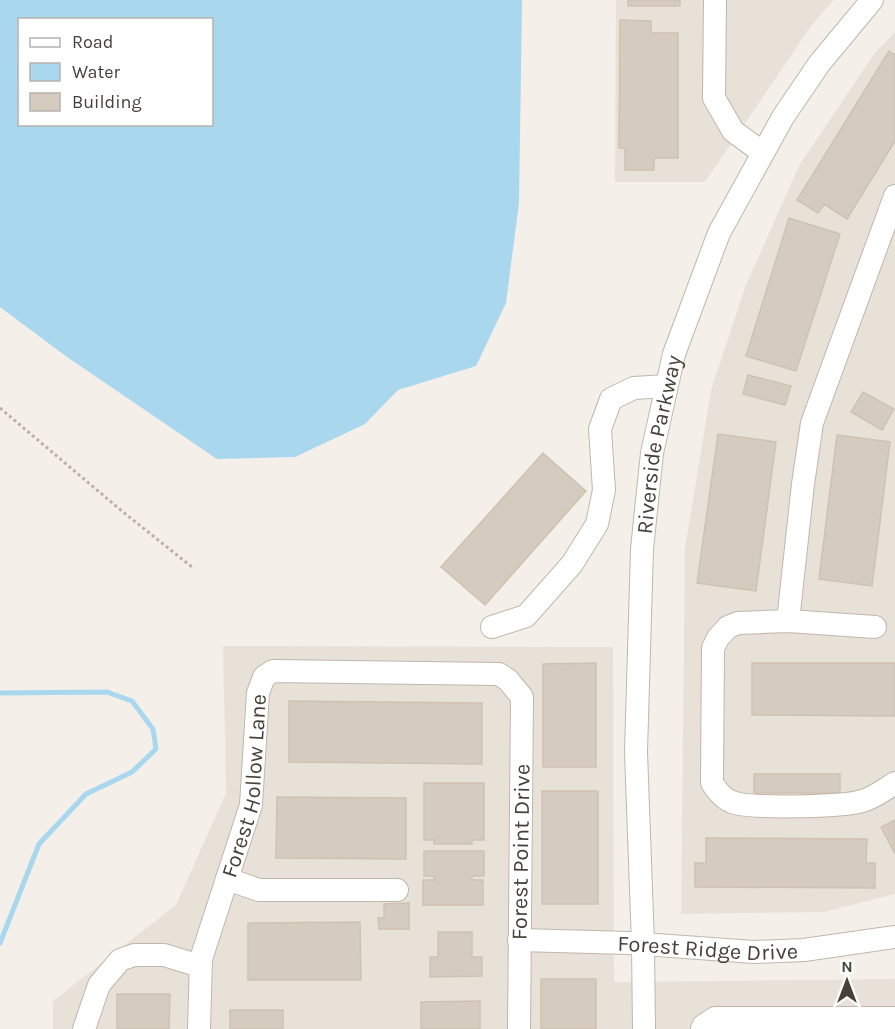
<svg xmlns="http://www.w3.org/2000/svg" width="895" height="1029" font-family="Karla,sans-serif">
<style>
.residential{fill:#e8e1d7}
.water{fill:#a8d7ee;fill-rule:evenodd}
.lines{fill:none;stroke-linecap:round;stroke-linejoin:round}
.stream{stroke:#a8d7ee;stroke-width:5}
.building{fill:#d5cbbf;stroke:#d0c2b2;stroke-width:1.5}
.minor-casing{stroke:#bfb7ac;stroke-width:24}
.path{stroke:#c0b19e;stroke-width:3;stroke-dasharray:3 3;stroke-linecap:butt}
.minor{stroke:#fff;stroke-width:22}
.labels{text-anchor:middle;stroke-width:5;stroke-linejoin:round;paint-order:stroke}
.street-label{font-size:22px;fill:#474038;stroke:#fff}
</style>
<rect width="100%" height="100%" fill="#f4f0e9"/>
<path class="residential" d="M616 0H834L811 26 705 182H615Z
M895 32V894L824 912 681 914 685 548 711 390 745 287 800 164 874 54Z
M223 646 613 647 614 982 895 979V1029H53V1001L176 905 226 793Z"/>
<path class="water" d="M0 0H522L519 203 506 303 476 366 398 390 365 424 295 457 217 459 67 357 0 307ZM20 20H212V124H20Z"/>
<g class="lines">
<path class="stream" d="M0 693 107 692 132 701 153 729 156 749 132 772 86 794 39 844 0 943"/>
</g>
<path class="building" d="M628 0H680V6H628Z
M620 20 651 21V33H678V158H654V170H625V148H619Z
M889 51 895 55V141L847 219 824 204 818 213 797 200Z
M789 218 840 234 796 371 746 356Z
M748 375 791 386 785 405 743 394Z
M863 392 894 409 882 430 851 412Z
M718 434 776 442 756 591 697 583Z
M837 435 890 442 872 586 819 579Z
M543 453 586 491 485 605 441 567Z
M596 663V767H543V664Z
M752 663H895V716L752 715Z
M289 701 482 703V764L289 762Z
M754 774H840V793H754Z
M424 783H484V840H472V844H434V840H424Z
M542 791H598V904H542Z
M277 797 406 798V859L276 858Z
M895 820V854L881 827Z
M706 838 867 839 866 863H875V888L695 887V863H706Z
M424 851H484V876H472V880H483V905H423V880H434V876H424Z
M409 903V929H379L378 918H384V904Z
M360 922 361 980H248V923Z
M438 932H472V957H482V976L430 977V957H438Z
M541 979H596V1029H541Z
M117 994H170L169 1029H117Z
M480 1001V1029H421V1002Z
M230 1010H283V1029H230Z"/>
<g class="lines">
<defs>
<g id="minor">
<path d="M715 0 714 98 733 131 763 153"/>
<path d="M788 621 803 484 812 423 895 196"/>
<path d="M492 627 526 616 572 564 597 524 604 490 600 429 611 399 634 388 666 386"/>
<path d="M875 627 788 621 738 623 728 627 718 638 713 648 712 783C717 791 723 799 732 802 749 809 843 807 862 801 874 798 885 789 895 783"/>
<path d="M227 879 259 890H397"/>
<path id="s1" d="M519 940 629 943 754 952 804 950 895 937"/>
<path d="M84 1029 99 985 120 960 134 955H164L200 966"/>
<path id="s2" d="M199 1029 201 959 251 805 258 693 264 677 273 671 499 674 508 680 522 697 519 1029"/>
<path id="s3" d="M644 1029 643 944 636 752 642 549 652 453 674 354 719 233 783 117 819 64 872 0"/>
<path d="M702 1029 703 1026 715 1018H895"/>
</g>
</defs>
<use href="#minor" class="minor-casing"/>
<path class="path" d="M0 408 123 512 192 567"/>
<use href="#minor" class="minor"/>
</g>
<g class="labels">
<g class="street-label">
<text dy="8" stroke="none"><textPath href="#s3" startOffset="586">Riverside Parkway</textPath></text>
<text dy="8" stroke="none"><textPath href="#s2" startOffset="250">Forest Hollow Lane</textPath></text>
<text transform="translate(520 852) rotate(-89)" y="8">Forest Point Drive</text>
<text dy="8" stroke="none"><textPath href="#s1" startOffset="189">Forest Ridge Drive</textPath></text>
</g>
</g>
<rect x="18" y="18" width="195" height="108" fill="#ffffff" stroke="#b5b3af" stroke-width="1.5"/>
<rect x="30" y="38" width="30" height="9" fill="#ffffff" stroke="#b5b3af" stroke-width="1.5"/>
<text x="72" y="48" font-size="18" fill="#474038">Road</text>
<rect x="30" y="63" width="30" height="18" fill="#a8d7ee" stroke="#b5b3af" stroke-width="1.5"/>
<text x="72" y="78" font-size="18" fill="#474038">Water</text>
<rect x="30" y="93" width="30" height="18" fill="#d5cbbf" stroke="#b5b3af" stroke-width="1.5"/>
<text x="72" y="108" font-size="18" fill="#474038">Building</text>
<g transform="translate(847 981)" stroke="#ffffff" stroke-width="4.5" paint-order="stroke">
<path d="M0-4.5L10 22L0 15L-10 22Z" fill="#474038"/>
<text y="-9" font-size="16" font-weight="bold" text-anchor="middle" fill="#474038">N</text>
</g>
</svg>
